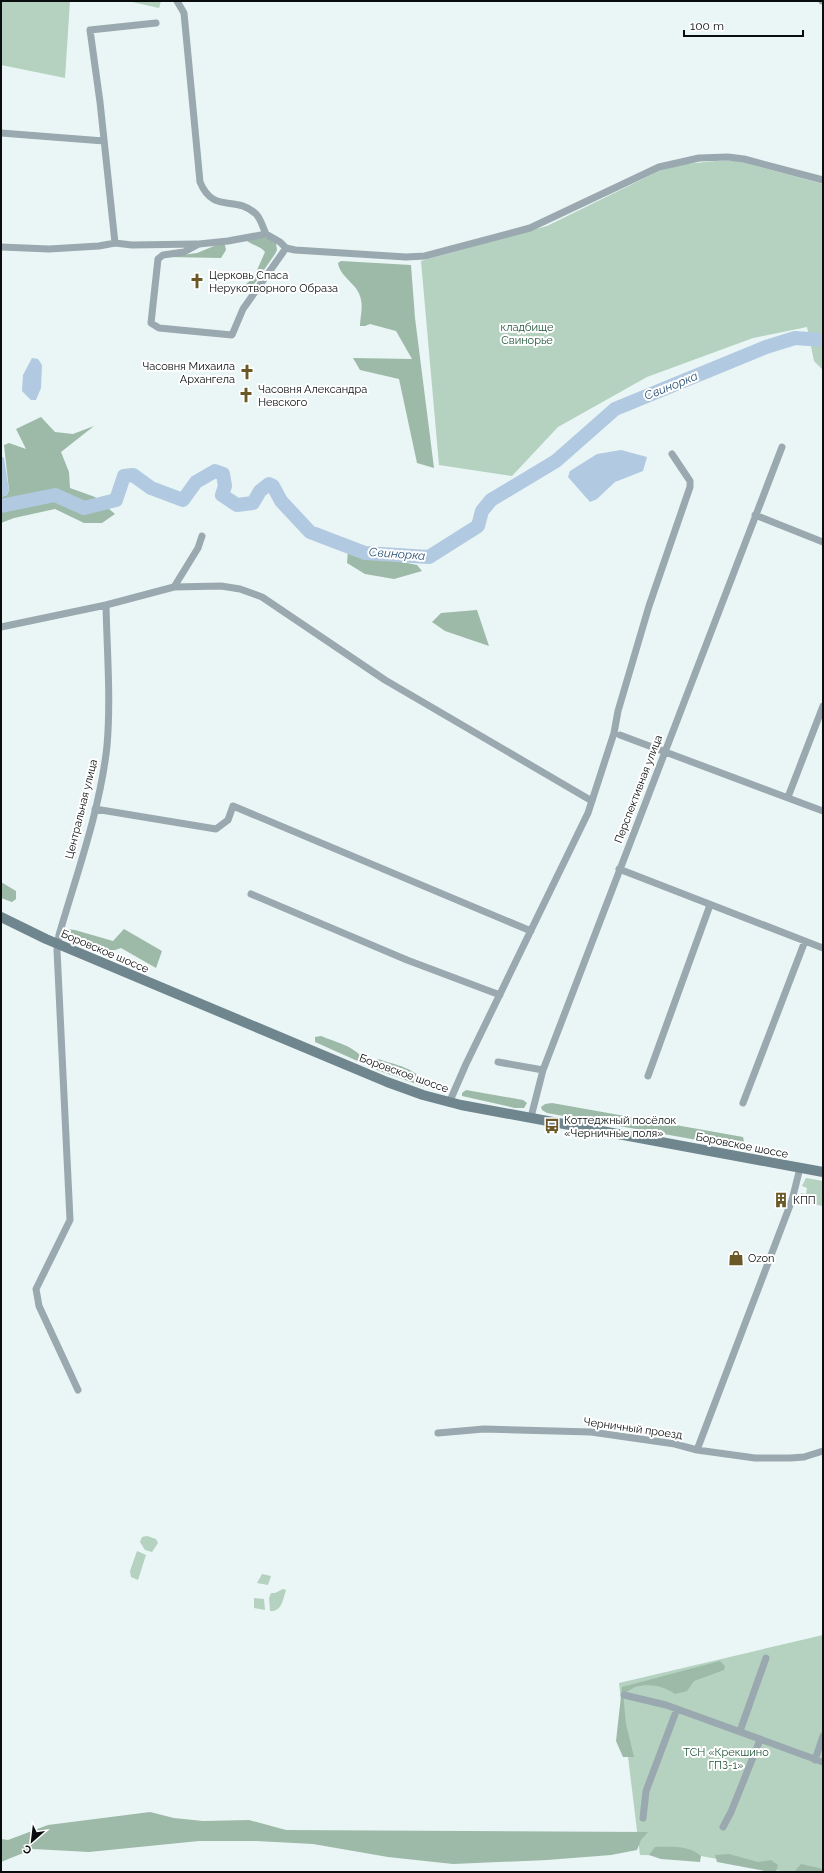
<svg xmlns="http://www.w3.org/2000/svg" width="824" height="1873" font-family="Raleway,sans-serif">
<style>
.green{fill:#b4d2bf}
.forest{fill:#9cbaa7}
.water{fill:#b1cae1}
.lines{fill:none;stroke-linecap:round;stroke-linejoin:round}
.river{stroke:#b1cae1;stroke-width:14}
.minor{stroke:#9aa9af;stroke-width:7}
.secondary{stroke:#70868e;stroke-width:10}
.labels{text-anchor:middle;stroke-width:4;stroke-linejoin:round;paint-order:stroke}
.poi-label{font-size:11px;fill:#0a0d0e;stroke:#fff;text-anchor:start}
.park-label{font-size:11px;fill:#215439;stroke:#fff}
.street-label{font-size:11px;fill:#0a0d0e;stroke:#fff}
.water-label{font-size:12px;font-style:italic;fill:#2a5274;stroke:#fff}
</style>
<rect width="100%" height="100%" fill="#eaf5f6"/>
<path class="green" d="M1 1H70L65 78 1 65Z
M128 1H161L159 8Z
M716 161H738L823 184V370L814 361 807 327 753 338 647 377 558 427 512 476 439 465 421 261 547 226 661 170 685 164Z
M806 1178 823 1181V1206L797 1201 801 1193 806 1194 807 1188 802 1186Z
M147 1536 156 1539 158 1543 152 1552 145 1550 140 1542 142 1537Z
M137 1551 146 1555 138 1580 131 1577 130 1571Z
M262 1574 271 1576 268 1585 257 1583Z
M283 1589 286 1590C283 1599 282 1612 270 1611L269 1598 271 1593H275Z
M254 1598 264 1599 265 1610 254 1608Z
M823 1635V1872H786L701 1856 640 1855 619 1683Z"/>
<path class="forest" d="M244 238H268L276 243 277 250 275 254 255 283 250 287 245 285 254 277 265 252C260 245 249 245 244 238Z
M219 244 225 245 226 250 221 258 168 257 197 253Z
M341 261 411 265 415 318 434 468 417 463 399 379 360 370 353 358 412 359 396 331 370 324 365 326H360C360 318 363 308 361 300 359 284 340 278 338 263Z
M41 417 55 432 73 434 94 426 61 452 69 472 70 488 95 497 115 514 102 523H84L55 509 14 518 1 523V497L7 495 9 490 4 445 9 443 26 449 16 429Z
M348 551 417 565 422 571 394 579 365 574 347 563Z
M477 610 489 646 445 631 432 622 441 613Z
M1 882 16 891V899L12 902 1 898Z
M66 929 75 930 113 941 124 929 162 951 156 968 121 948 106 953 87 946 67 932Z
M321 1036C335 1042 355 1046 364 1060L362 1063 315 1042V1037Z
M378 1059C396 1065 417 1068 426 1085L425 1087 377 1070 372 1063Z
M466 1090 523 1100 527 1103 524 1108H515L462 1096V1093Z
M552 1103 743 1137 745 1146 736 1147 547 1113 542 1110 541 1107 545 1104Z
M720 1661 725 1666 724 1670 694 1681 687 1691 675 1694C664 1686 649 1683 635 1687 631 1689 627 1692 623 1693L626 1724 634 1757H623L616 1741 622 1687Z
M150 1812 174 1818 203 1821 249 1820 286 1830 648 1832 641 1840 637 1850 611 1855 547 1860 453 1864 388 1857 313 1844 256 1841H199L89 1852 33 1849 1 1862V1839L8 1840 48 1825Z
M655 1847C671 1847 688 1845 701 1856L700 1862 661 1859 649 1855Z
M729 1854 758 1862 771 1860 778 1865 776 1872H770L717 1862 715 1855Z
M801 1864 823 1869V1872H794Z"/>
<path class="water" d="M32 358 38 359 42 365 41 388 36 400H31L22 391 23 375Z
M621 450 647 457 643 471 615 482 597 499 590 502 568 477 570 471 597 454Z
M1 456 4 458 9 490 7 495 1 497Z"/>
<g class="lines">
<path class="river" d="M1 506 55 495 84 508 116 500 124 476 133 475 151 488 183 500 196 482 215 471 223 474 225 486 222 495 237 505 253 503 260 491 269 484 273 486 281 501 310 532 365 553 429 557 478 526 482 511 491 500 556 461 615 409 766 347 795 338 823 340"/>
<path class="minor" d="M177 1 184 13 200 182C214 215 235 194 256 214 261 219 263 228 266 234
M822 1H823
M1 133 104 141
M115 243 100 102 90 30 156 23
M1 247 49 249 99 246 115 243 132 245 197 244
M286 248 243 309 232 335 159 328 151 323 158 259 163 255 184 252 199 244 228 241 266 234 280 242 286 248 295 250 406 257 425 256 530 228 659 167 699 158 728 157 744 159 823 180
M755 515 823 542
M174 587 198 548 202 536
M1 627 106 605 174 587 221 586 240 589 262 597 385 680 592 801
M620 735 823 811
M788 797 823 706
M95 809 216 829 228 820 233 806 531 931
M619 869 823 948
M251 894 407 960 500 995
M498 1062 543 1070
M648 1076 710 905
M449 1103 466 1064 588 813 614 733 618 711 649 606 690 487V481L672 454
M743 1103 805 941
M531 1117 543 1070 782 447
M78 1390 39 1306 36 1289 70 1220 57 950 59 935C77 873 100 810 107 746 111 699 107 652 106 605
M438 1433 484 1429 591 1432 675 1444 697 1450 755 1458H790L804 1457 823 1451
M697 1450 792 1200 800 1168
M624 1695 666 1705 823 1762
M740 1731 766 1658
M815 1760 823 1736
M643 1818 646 1791 677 1709
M723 1827 731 1812 760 1740"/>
<path class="secondary" d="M1 917 46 939 387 1082 423 1095 461 1105 823 1172"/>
</g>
<defs>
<symbol id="church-bare" viewBox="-9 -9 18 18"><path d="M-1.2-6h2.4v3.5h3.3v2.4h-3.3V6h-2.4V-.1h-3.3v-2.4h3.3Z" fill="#6a5927" stroke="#fff" stroke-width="2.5" paint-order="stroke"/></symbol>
<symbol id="bus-bare" viewBox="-9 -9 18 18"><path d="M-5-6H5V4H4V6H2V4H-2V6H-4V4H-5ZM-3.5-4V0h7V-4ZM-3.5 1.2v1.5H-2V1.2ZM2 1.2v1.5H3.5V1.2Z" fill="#6a5927" stroke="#fff" stroke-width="2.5" paint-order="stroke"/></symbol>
<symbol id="building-bare" viewBox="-9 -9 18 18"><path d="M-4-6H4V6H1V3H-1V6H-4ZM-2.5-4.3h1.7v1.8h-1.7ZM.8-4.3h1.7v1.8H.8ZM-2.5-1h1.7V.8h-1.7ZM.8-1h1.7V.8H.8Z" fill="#6a5927" stroke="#fff" stroke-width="2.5" paint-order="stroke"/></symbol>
<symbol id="shop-bare" viewBox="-9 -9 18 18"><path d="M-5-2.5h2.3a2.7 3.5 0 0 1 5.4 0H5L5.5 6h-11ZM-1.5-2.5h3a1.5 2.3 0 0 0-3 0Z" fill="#6a5927" stroke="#fff" stroke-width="2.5" paint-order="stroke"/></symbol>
</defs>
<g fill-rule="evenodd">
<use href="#church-bare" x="186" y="270" width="22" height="22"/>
<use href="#church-bare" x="236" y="361" width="22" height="22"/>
<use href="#church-bare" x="235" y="384" width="22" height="22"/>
<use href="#bus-bare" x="541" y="1115" width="22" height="22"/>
<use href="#building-bare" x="770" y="1189" width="22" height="22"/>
<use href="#shop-bare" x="725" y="1247" width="22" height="22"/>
</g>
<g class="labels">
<g class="poi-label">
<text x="209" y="279">Церковь Спаса<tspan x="209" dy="13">Нерукотворного Образа</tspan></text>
<text x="235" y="370" text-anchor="end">Часовня Михаила<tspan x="235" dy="13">Архангела</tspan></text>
<text x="258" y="393">Часовня Александра<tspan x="258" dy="13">Невского</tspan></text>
<text x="564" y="1124">Коттеджный посёлок<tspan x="564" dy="13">«Черничные поля»</tspan></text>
<text x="793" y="1204">КПП</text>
<text x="748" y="1262">Ozon</text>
</g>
<g class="park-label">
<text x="527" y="331">кладбище<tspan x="527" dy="13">Свинорье</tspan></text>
<text x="726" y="1756">ТСН «Крекшино<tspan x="726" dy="13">ГПЗ-1»</tspan></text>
</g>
<g class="street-label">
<text transform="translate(638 789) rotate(-69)" y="4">Перспективная улица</text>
<text transform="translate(81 809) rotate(-76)" y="4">Центральная улица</text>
<text transform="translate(105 951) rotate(23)" y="4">Боровское шоссе</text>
<text transform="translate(404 1073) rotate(20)" y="4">Боровское шоссе</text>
<text transform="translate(742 1145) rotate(11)" y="4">Боровское шоссе</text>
<text transform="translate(633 1428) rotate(8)" y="4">Черничный проезд</text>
</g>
<g class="water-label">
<text transform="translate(671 386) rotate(-22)" y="4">Свинорка</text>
<text transform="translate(397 554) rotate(4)" y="4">Свинорка</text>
</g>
</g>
<rect width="824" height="1873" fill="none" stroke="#0a0d0e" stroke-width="4"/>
<g transform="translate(32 1841) rotate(208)" stroke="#ffffff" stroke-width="3" paint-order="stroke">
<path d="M0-3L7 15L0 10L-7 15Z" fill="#0a0d0e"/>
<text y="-6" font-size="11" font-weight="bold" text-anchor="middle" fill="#0a0d0e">С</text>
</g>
<path d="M684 30v6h119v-6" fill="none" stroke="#0a0d0e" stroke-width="2"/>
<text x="690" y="30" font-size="12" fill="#0a0d0e" stroke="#ffffff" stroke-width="3" paint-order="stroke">100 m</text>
</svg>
